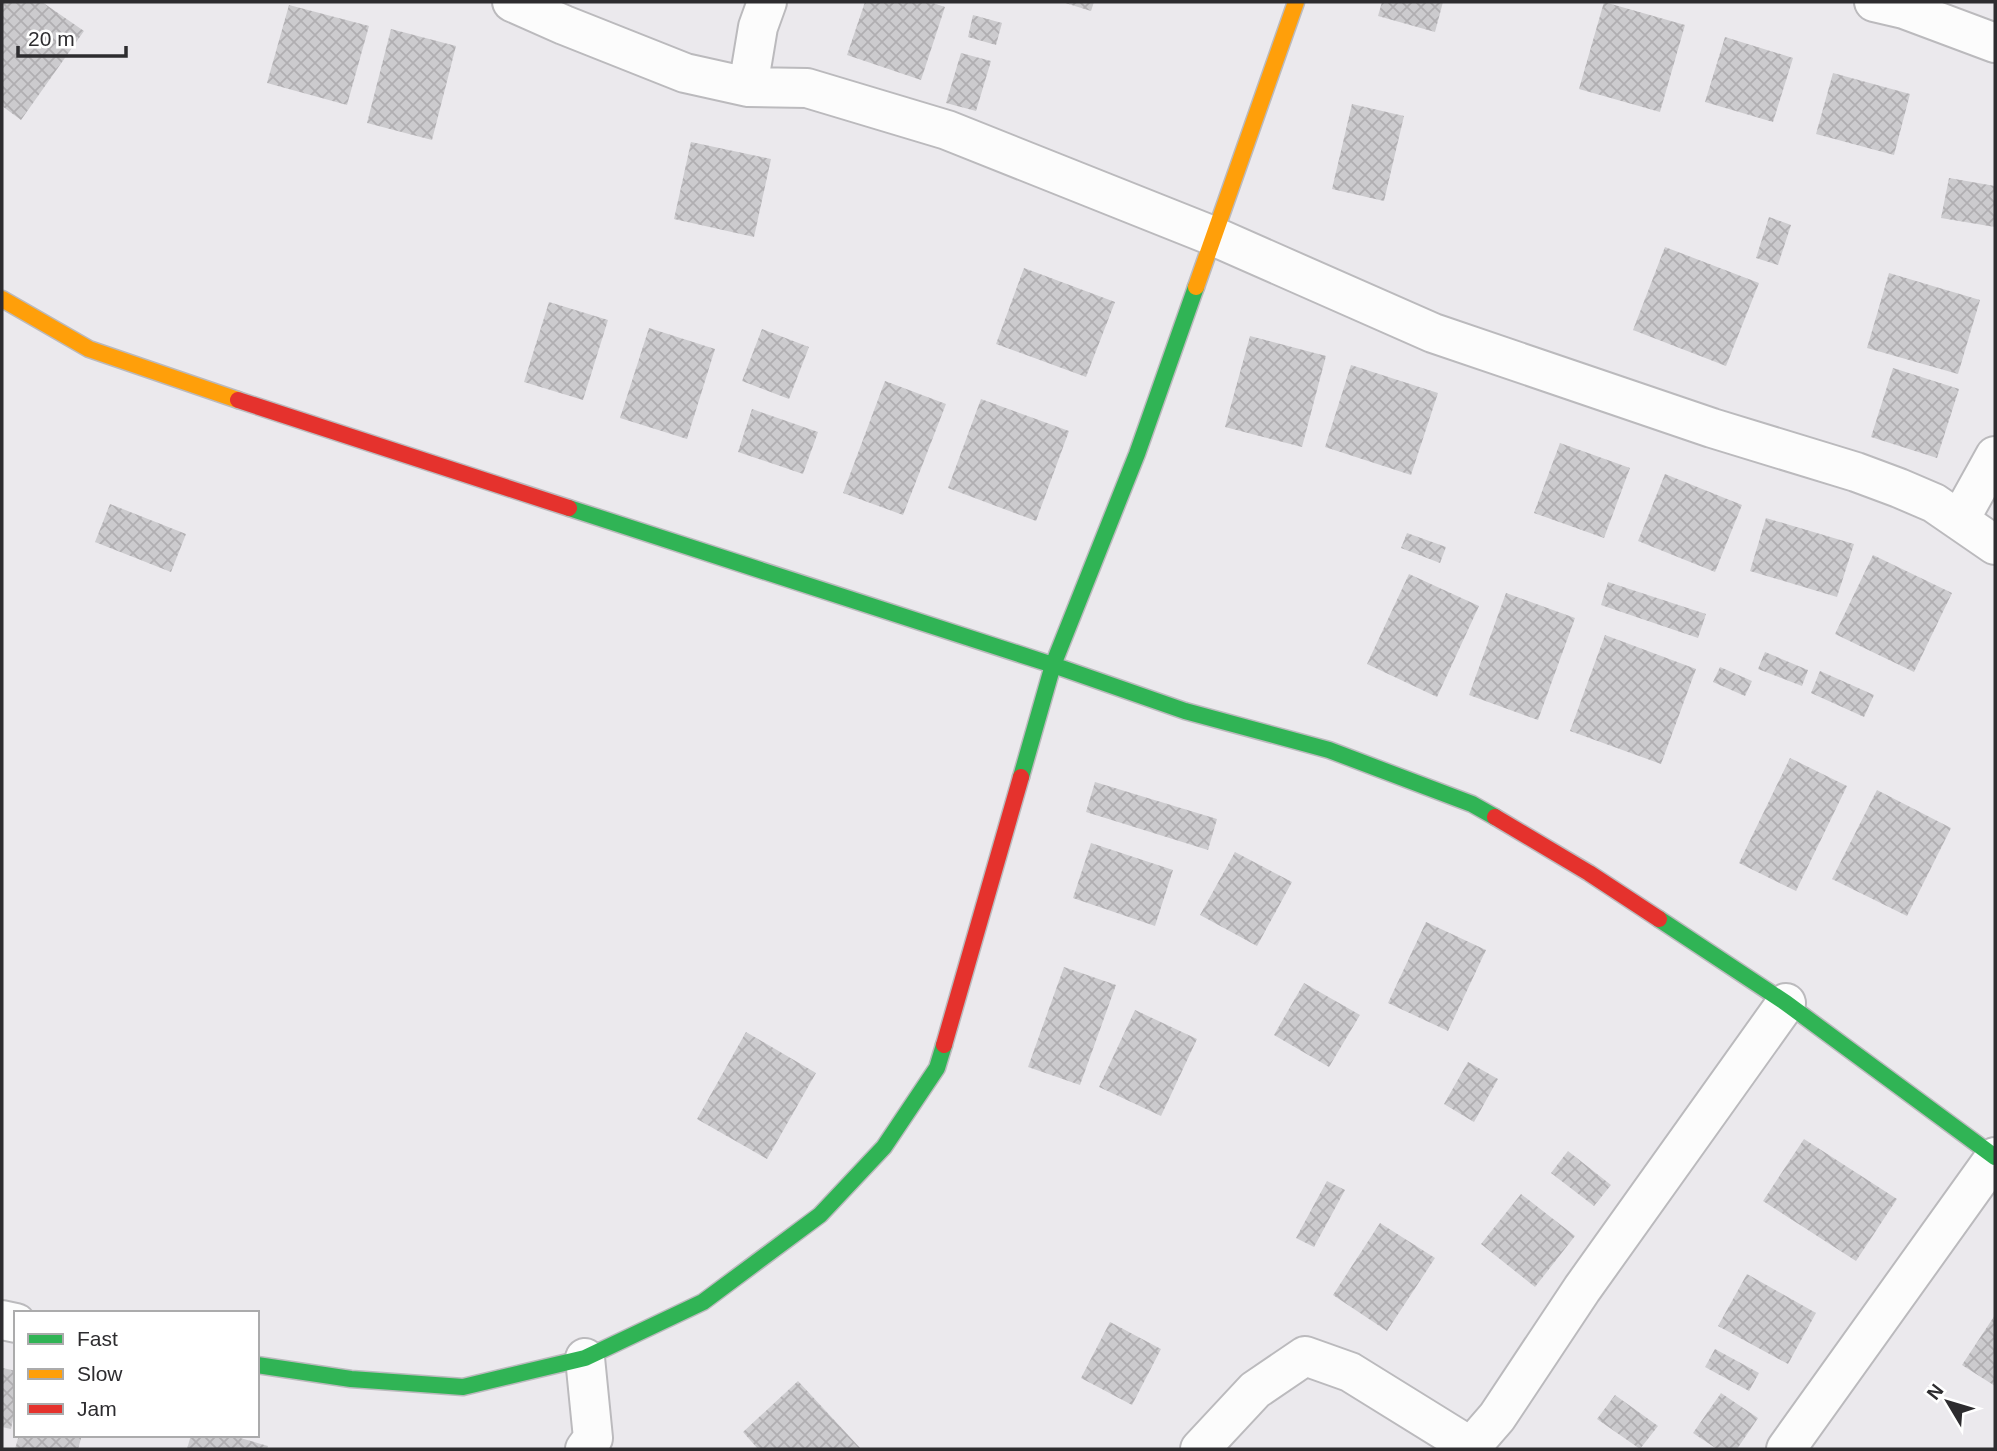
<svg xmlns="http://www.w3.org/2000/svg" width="1997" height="1451" font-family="Helvetica,sans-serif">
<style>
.building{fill:url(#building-cross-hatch)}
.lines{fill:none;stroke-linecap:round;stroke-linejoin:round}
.street-casing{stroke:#bbbabd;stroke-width:42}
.fast-casing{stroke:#bbbabd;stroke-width:19}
.slow-casing{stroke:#bbbabd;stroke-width:19}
.jam-casing{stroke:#bbbabd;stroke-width:19}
.street{stroke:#fcfcfc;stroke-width:38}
.fast{stroke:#30b455;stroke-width:16}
.slow{stroke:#ff9f0a;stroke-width:16}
.jam{stroke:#e5322d;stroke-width:16}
</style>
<defs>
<pattern id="building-cross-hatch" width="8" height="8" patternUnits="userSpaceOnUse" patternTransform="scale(1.75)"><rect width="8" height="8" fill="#cccbce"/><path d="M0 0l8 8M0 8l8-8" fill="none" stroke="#b0aeb1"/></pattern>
</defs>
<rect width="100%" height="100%" fill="#ebe9ed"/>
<path class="building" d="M2 2H42L84 31 21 120 2 106Z
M865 2H930L945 7 921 80 847 55Z
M1062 2H1094L1091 11Z
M1382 2H1443L1435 32 1378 16Z
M1604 2 1685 25 1660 112 1579 89Z
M289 5 369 26 347 105 267 83Z
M973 15 1002 23 996 45 968 37Z
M391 29 456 46 432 140 367 123Z
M1725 37 1793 58 1773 122 1705 102Z
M961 53 991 61 976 111 946 103Z
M1833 73 1910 94 1894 155 1816 134Z
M1352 104 1404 116 1384 201 1332 189Z
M691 142 771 159 754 237 674 219Z
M1949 178 1995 186V227L1941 218Z
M1769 217 1791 225 1778 265 1756 258Z
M1665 247 1759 283 1726 366 1633 330Z
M1024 268 1115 302 1086 377 996 344Z
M1889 273 1980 300 1958 374 1867 348Z
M549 302 608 320 583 400 524 382Z
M649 328 715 349 687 439 620 418Z
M762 329 809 347 789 399 742 381Z
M1250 336 1326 356 1302 447 1225 427Z
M1351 365 1438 393 1411 475 1325 447Z
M1893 368 1959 389 1937 458 1871 437Z
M885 381 946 404 903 515 843 493Z
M981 399 1069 431 1036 521 948 488Z
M752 409 818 432 803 474 738 452Z
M1560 443 1630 468 1604 538 1534 513Z
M1665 474 1742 505 1715 572 1638 541Z
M110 504 186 534 171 572 95 542Z
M1766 518 1854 544 1837 597 1750 571Z
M1407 533 1446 547 1440 563 1401 548Z
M1873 555 1952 593 1914 672 1835 634Z
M1409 574 1479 606 1437 697 1367 664Z
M1608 582 1706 614 1698 638 1601 605Z
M1506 593 1575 618 1538 720 1469 695Z
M1605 635 1696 669 1661 764 1570 731Z
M1765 652 1808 670 1802 686 1758 669Z
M1720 667 1752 681 1745 696 1713 682Z
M1820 671 1874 695 1864 717 1811 693Z
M1790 758 1847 786 1796 891 1739 863Z
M1095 782 1217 819 1208 850 1086 812Z
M1877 790 1951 828 1907 916 1832 879Z
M1091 843 1173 870 1155 926 1073 898Z
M1235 852 1292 882 1257 946 1200 915Z
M1426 922 1486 950 1448 1031 1388 1003Z
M1064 967 1116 985 1080 1085 1028 1067Z
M1304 983 1360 1015 1329 1067 1274 1035Z
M1135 1010 1197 1039 1161 1116 1099 1087Z
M746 1032 816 1073 767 1159 697 1119Z
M1468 1062 1498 1079 1474 1122 1444 1104Z
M1804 1139 1897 1199 1856 1261 1763 1201Z
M1568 1151 1611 1185 1594 1206 1551 1173Z
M1327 1181 1345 1190 1314 1247 1296 1238Z
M1521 1194 1575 1236 1535 1287 1481 1244Z
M1380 1223 1435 1258 1387 1331 1333 1295Z
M1747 1274 1816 1313 1788 1364 1718 1326Z
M1995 1315V1386L1962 1365Z
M1110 1322 1161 1349 1132 1405 1081 1378Z
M1715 1349 1759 1373 1749 1391 1705 1367Z
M3 1368 16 1371V1405L11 1429 2 1427Z
M798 1381 861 1449H758L743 1432Z
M1721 1393 1758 1418 1737 1449H1717L1693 1433Z
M1615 1395 1658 1426 1640 1449 1597 1419Z
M19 1435H82L78 1449H15Z
M191 1435H230L268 1446 267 1449H187Z"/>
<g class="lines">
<defs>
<path id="street" d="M512 2 564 25 685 73 748 87 807 88 947 130 1213 236 1433 333 1712 428 1856 472 1899 488 1934 503 1995 545
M1874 2 1904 9 1995 43
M748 87 758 27 767 2
M1960 519 1995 456
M2 1320 16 1323
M585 1449 593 1438 585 1358
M1200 1449 1255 1390 1305 1356 1350 1372 1471 1447 1497 1417 1582 1289 1786 1003
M1786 1449 1995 1157"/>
<path id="fast" d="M569 508 1053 665 1185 711 1329 750 1472 804 1495 817
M1021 777 1053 665 1137 454 1196 287
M1659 919 1786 1003 1995 1157
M257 1365 351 1379 463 1387 585 1358 703 1302 820 1215 884 1147 937 1068 944 1045"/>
<path id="slow" d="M1196 287 1296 2
M2 299 89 349 238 400"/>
<path id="jam" d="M238 400 569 508
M1495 817 1589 873 1659 919
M944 1045 1021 777"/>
</defs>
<use href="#street" class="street-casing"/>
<use href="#fast" class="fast-casing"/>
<use href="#slow" class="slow-casing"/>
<use href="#jam" class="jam-casing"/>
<use href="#street" class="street"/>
<use href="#fast" class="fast"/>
<use href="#slow" class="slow"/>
<use href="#jam" class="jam"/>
</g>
<rect width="1997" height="1451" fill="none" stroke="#2d2c2f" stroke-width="7"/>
<rect x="14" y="1311" width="245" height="126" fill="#ffffff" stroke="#ababac" stroke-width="2"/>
<rect x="28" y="1334" width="35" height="10" fill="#30b455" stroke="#ababac" stroke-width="2"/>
<text x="77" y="1346" font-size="21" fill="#2d2c2f">Fast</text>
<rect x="28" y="1369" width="35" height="10" fill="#ff9f0a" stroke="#ababac" stroke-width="2"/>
<text x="77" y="1381" font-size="21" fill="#2d2c2f">Slow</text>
<rect x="28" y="1404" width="35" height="10" fill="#e5322d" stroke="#ababac" stroke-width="2"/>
<text x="77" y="1416" font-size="21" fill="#2d2c2f">Jam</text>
<g transform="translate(1948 1402) rotate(308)" stroke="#ffffff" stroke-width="5" paint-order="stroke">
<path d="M0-5L12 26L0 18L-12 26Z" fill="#2d2c2f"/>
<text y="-10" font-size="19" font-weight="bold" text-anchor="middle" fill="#2d2c2f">N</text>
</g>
<path d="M18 46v10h108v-10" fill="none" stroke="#2d2c2f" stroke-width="3.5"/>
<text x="28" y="46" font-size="21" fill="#2d2c2f" stroke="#ffffff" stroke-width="5" paint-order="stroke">20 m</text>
</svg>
